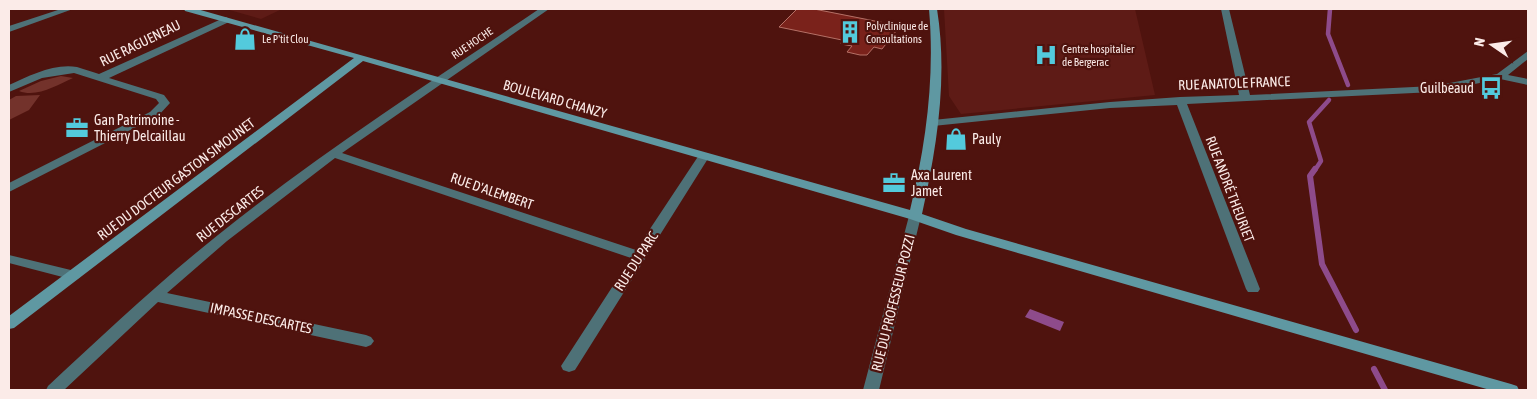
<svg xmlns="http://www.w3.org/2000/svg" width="1537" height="399" font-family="'Asap Condensed',sans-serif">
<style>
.built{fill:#5e1b16}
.green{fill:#73322b}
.water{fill:#8e4b8b}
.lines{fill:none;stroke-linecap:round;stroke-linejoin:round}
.stream-far1{stroke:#8e4b8b;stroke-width:4.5}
.stream{stroke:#8e4b8b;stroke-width:6}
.building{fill:#7a221b;stroke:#b57066}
.minor{fill:#4e7177;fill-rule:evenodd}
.secondary{fill:#5f98a2;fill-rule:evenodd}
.labels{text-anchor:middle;stroke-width:4.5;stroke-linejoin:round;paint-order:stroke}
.far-poi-label{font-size:11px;fill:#fbebe8;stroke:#4f130e;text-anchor:start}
.far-street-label{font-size:11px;fill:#fbebe8;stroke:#4f130e}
.street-label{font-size:14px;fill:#fbebe8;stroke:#4f130e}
.poi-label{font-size:14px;fill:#fbebe8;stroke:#4f130e;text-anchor:start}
</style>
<rect width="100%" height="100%" fill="#4f130e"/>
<path class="built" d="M226 9H282L261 19Z
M944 9H1135L1155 95 961 114 949 96Z"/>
<path class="green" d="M61 76 73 78C57 85 37 98 19 91L41 81Z
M40 95 29 110 9 120V100L16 96Z"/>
<path class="water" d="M1030 309 1064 322 1060 331 1025 317Z"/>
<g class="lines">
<path class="stream-far1" d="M1330 9 1328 34 1348 85
M1315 170 1321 161 1309 122 1329 100"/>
<path class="stream" d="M1315 169 1310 176 1322 264 1356 330
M1374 369 1385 390"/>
</g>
<path class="building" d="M797 9H814L900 26 882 49 874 47 867 55H860L847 52 852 46 841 44 842 40 779 27Z"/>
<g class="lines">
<path class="minor" d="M61 9H73L9 32V26Z
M539 9H549L342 153 636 250 699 155H707L709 157 575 370 569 372 563 370 561 366 631 258 335 158 227 241 167 293 366 335 371 337 374 341 371 345 366 347 158 302 64 390H46L48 386C104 334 159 282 218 235 320 153 431 82 539 9Z
M1221 9H1229L1250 95 1434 86 1497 74 1528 51V59L1508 75 1528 79V85L1500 79 1434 92 1187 104 1260 289 1258 292H1248L1246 289 1177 105 1110 108 933 126 927 123 933 120 1110 102 1180 97 1239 95Z
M226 17 231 20 229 22 109 78 164 95 170 103 158 116 9 192V183L150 112 159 103 156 99 74 73 42 78 9 92V85C29 76 54 63 77 67 84 69 92 72 99 74Z
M915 212 921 216 879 390H863L909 216Z
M9 255 79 272 81 275 79 278 74 280 9 263Z"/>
<path class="secondary" d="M184 9H197L910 210C926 144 935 78 929 9H937C948 77 937 147 922 214L966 229 1511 384 1517 386 1519 390H1490L956 235 910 219 363 61 14 328 9 329V316L354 58 185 11Z"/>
</g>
<defs>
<symbol id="building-bare" viewBox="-9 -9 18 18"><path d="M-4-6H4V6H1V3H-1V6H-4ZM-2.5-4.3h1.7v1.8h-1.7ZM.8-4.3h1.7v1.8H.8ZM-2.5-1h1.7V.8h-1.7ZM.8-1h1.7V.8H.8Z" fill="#53cadc" stroke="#4f130e" stroke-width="2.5" paint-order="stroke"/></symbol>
<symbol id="shop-bare" viewBox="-9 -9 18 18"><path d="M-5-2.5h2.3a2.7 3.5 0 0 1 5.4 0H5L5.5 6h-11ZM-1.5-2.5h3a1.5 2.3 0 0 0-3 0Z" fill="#53cadc" stroke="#4f130e" stroke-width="2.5" paint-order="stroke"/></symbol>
<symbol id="hospital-bare" viewBox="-9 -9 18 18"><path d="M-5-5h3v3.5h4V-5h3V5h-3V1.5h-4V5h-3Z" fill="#53cadc" stroke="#4f130e" stroke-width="2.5" paint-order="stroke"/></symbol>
<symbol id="bus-bare" viewBox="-9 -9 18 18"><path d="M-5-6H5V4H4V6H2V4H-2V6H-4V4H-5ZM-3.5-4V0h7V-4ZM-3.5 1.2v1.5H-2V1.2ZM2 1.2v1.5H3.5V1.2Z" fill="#53cadc" stroke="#4f130e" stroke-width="2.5" paint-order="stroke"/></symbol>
<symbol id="office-bare" viewBox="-9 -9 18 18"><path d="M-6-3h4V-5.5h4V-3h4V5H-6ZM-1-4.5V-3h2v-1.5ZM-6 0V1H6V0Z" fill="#53cadc" stroke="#4f130e" stroke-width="2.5" paint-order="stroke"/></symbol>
</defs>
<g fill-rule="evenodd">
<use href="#building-bare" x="834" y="16" width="32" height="32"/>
<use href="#shop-bare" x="229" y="23" width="32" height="32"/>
<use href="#hospital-bare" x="1030" y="39" width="32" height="32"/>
<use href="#bus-bare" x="1475" y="72" width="32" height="32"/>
<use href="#office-bare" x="61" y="112" width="32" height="32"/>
<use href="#shop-bare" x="940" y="123" width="32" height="32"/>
<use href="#office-bare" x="878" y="167" width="32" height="32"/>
</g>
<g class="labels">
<g class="far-poi-label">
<text x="866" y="30">Polyclinique de<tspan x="866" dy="13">Consultations</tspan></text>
<text x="262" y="43">Le P'tit Clou</text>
<text x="1062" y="53">Centre hospitalier<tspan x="1062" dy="13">de Bergerac</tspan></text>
</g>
<g class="far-street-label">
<text transform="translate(472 43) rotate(-34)" y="4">RUE HOCHE</text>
</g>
<g class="street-label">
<text transform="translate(140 43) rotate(-26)" y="5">RUE RAGUENEAU</text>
<text transform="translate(1234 83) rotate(-2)" y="5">RUE ANATOLE FRANCE</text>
<text transform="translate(555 99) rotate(16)" y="5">BOULEVARD CHANZY</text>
<text transform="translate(176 179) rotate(-37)" y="5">RUE DU DOCTEUR GASTON SIMOUNET</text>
<text transform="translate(1230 189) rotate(69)" y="5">RUE ANDRÉ THEURIET</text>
<text transform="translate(492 191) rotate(19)" y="5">RUE D'ALEMBERT</text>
<text transform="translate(230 214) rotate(-38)" y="5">RUE DESCARTES</text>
<text transform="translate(636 261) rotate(-57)" y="5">RUE DU PARC</text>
<text transform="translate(893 303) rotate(-76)" y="5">RUE DU PROFESSEUR POZZI</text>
<text transform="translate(261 318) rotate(12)" y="5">IMPASSE DESCARTES</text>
</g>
<g class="poi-label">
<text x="1474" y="93" text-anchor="end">Guilbeaud</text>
<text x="94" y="125">Gan Patrimoine -<tspan x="94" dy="16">Thierry Delcaillau</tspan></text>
<text x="972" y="144">Pauly</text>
<text x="911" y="180">Axa Laurent<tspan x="911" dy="16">Jamet</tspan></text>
</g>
</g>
<rect width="1537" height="399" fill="none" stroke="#fbebe8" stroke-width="20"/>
<g transform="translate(1492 45) rotate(283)" stroke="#4f130e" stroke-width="4" paint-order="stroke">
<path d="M0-4L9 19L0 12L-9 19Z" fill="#fbebe8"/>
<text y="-8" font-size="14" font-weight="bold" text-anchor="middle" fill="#fbebe8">N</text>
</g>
</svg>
